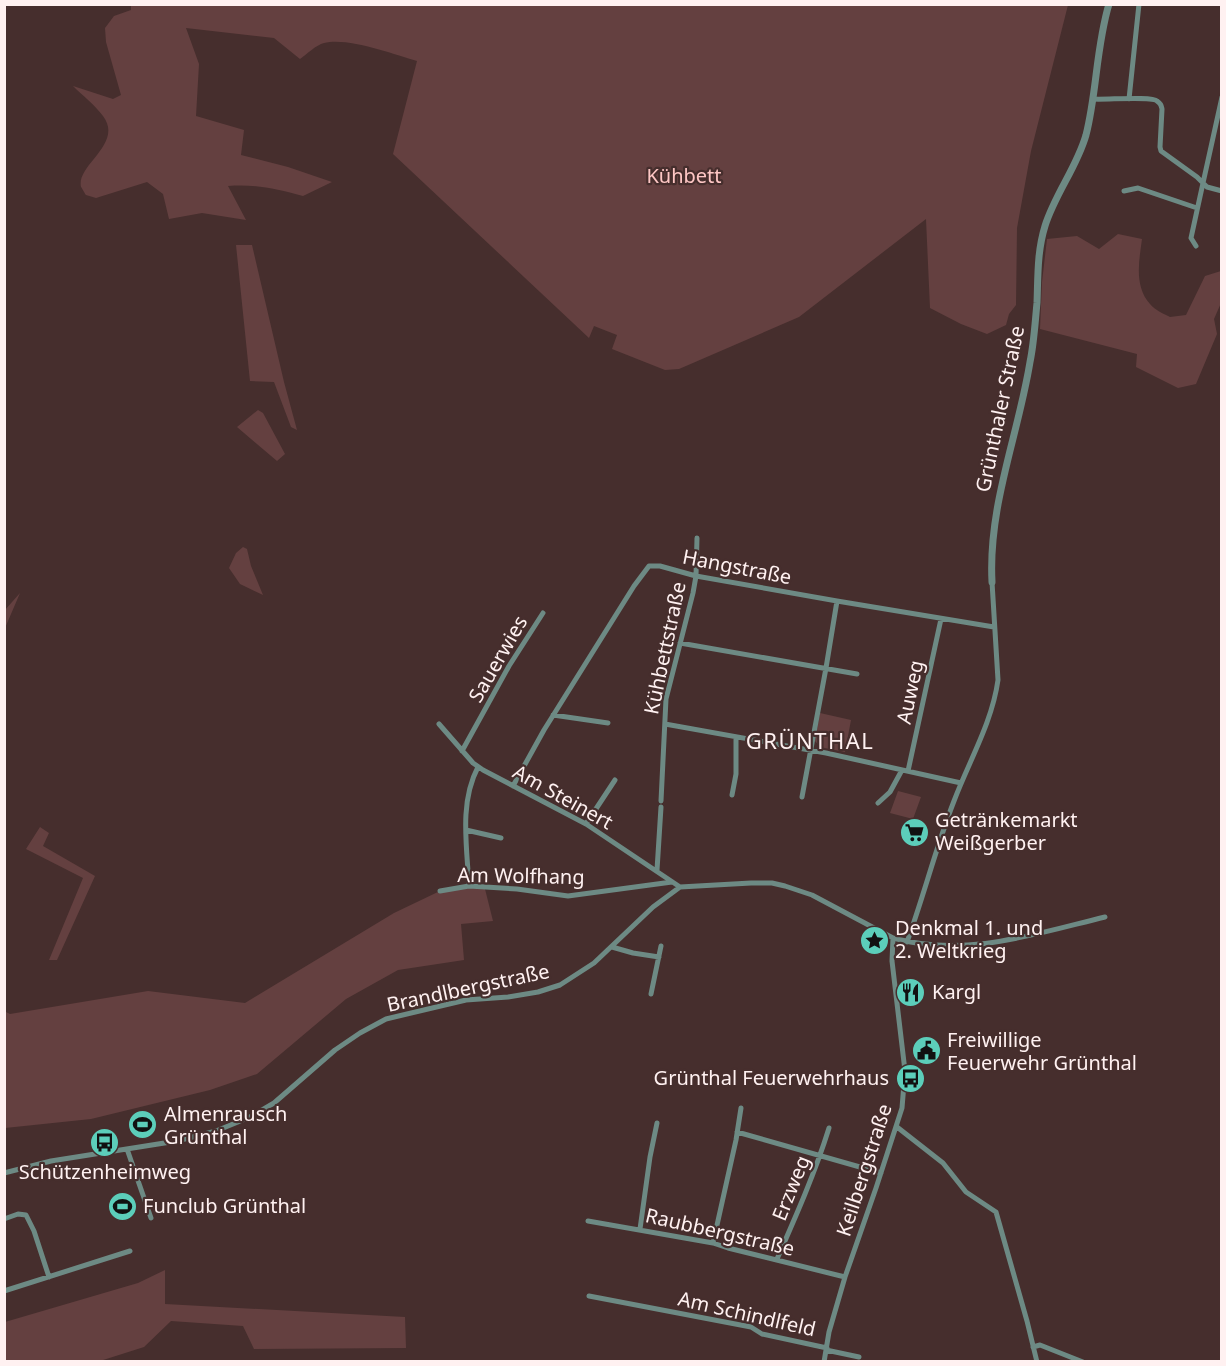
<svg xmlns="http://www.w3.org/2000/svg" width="1226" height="1366" font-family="'Noto Sans',sans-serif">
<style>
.green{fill:#644040}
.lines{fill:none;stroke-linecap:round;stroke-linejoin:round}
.minor{stroke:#6d8a84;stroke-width:5}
.tertiary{stroke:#6d8a84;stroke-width:7}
.labels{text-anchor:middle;stroke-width:4.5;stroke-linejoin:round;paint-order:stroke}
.park-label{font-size:20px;fill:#fec7c5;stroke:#462e2d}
.street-label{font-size:20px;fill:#fff1f1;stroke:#462e2d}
.poi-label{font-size:20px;fill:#fff1f1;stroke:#462e2d;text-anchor:start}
.quarter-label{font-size:22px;letter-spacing:1.5px;fill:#fff1f1;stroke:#462e2d}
</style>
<rect width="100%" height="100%" fill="#462e2d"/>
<path class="green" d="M131 5V4L1068 5 1031 151 1017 228 1016 305 1009 314 1006 325 987 334 961 324 930 308 926 219 799 317 679 369 665 370 612 349 617 335 594 326 589 338 393 154 417 61C393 54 348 37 324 43 316 45 307 54 300 59L274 38 186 28 199 64 196 116 244 130 241 155 288 167 332 182 303 196C276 189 257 184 228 186L246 220 202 213 169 219 163 194 147 182 96 198 86 195C85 194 82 188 81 187 76 165 124 144 103 116 95 105 82 95 73 86L113 99 121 95 106 42 105 28 114 16 131 10Z
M1118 234 1142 239C1139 261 1134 286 1150 304 1155 310 1164 314 1170 317L1186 315 1205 276 1221 271V303L1214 319 1217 334 1196 384 1178 388 1136 367 1137 354 1040 329 1042 282 1047 239 1077 236 1099 249Z
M236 245H252L284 382 297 430 291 427 274 382 250 381Z
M258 410 263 413 285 454 277 461 237 427Z
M243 547 247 549 251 566 263 595 240 584 229 568 236 553Z
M20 593 5 628V610Z
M820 713 851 720 845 752 820 747 815 741Z
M898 791 921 797 913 819 890 813Z
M40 827 49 833 43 846 95 876 57 960H49L83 878 26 849Z
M469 886 485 889 493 921 461 924 464 960 398 970 346 999 257 1074 210 1090 91 1119 5 1128 4 1011 10 1014 148 991 245 1003 394 913 440 891Z
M165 1270V1304L405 1317 406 1348 254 1349 243 1326 171 1321 144 1347 100 1361H5V1322L138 1283Z"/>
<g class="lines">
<path class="minor" d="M1093 99C1105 100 1152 96 1157 101 1161 104 1161 105 1162 109L1160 147 1161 151 1197 177 1203 183 1222 97
M1129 99 1139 4
M1124 191 1138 188 1197 208
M1196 246 1191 238 1203 183 1207 187 1222 191
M680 643 857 674
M553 715 608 723
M439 724 473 763 483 770 586 824 680 887
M665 724 826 753 961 783
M462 751 509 666 543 613
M908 771 941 619
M513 786 544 730 634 586 649 566H660L696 576 837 601 994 627
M732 795 736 774V737
M802 797 826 668 837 601
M661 801 666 699 693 593 696 576 697 538
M878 803 890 792 902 770
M586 824 615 780
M466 830 501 838
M657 870 661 807
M469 886C467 847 459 803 478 767
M440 891 469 886 517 889 568 896 672 882
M907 942C924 895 936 847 954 801 969 761 992 723 998 680L992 582
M612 947 633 953 659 957
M651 994 661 946
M897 1127 943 1163 966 1192 996 1212 1027 1321 1037 1362
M737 1132 881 1173
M127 1149 151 1218
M4 1173 51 1161 177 1141 216 1131 250 1117 274 1103 335 1050 360 1033 386 1019 466 1000 508 997 538 992 560 985 594 963 653 907 680 887 751 883H772L785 886 812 895 893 938C965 958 1035 934 1105 917
M4 1219 18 1214 26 1215 34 1231 49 1277
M588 1221 713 1243 728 1248 845 1277
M640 1229 650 1157 657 1123
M713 1243 736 1140 741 1108
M777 1259C796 1216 815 1173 829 1128
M4 1291 130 1251
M589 1296 751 1327 762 1334 827 1348
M1033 1347 1040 1345 1083 1362
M826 1350 859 1357
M824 1362 829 1332 845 1277 876 1188 902 1108 905 1071 892 961 893 938"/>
<path class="tertiary" d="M992 582C988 506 1018 436 1030 362 1034 343 1035 323 1037 303 1038 277 1037 252 1045 226 1055 194 1077 167 1086 135 1097 92 1096 47 1109 4"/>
</g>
<defs>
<symbol id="supermarket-disc" viewBox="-11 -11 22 22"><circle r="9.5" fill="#5cceba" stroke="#462e2d"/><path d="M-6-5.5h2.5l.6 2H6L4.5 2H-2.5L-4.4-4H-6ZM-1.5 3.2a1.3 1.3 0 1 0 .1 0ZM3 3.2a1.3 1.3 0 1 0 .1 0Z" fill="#111"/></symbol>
<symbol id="sight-disc" viewBox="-11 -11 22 22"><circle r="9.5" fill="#5cceba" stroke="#462e2d"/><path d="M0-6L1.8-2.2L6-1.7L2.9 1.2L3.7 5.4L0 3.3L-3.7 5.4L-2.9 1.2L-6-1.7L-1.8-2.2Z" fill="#111"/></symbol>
<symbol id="restaurant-disc" viewBox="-11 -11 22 22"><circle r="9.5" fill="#5cceba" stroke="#462e2d"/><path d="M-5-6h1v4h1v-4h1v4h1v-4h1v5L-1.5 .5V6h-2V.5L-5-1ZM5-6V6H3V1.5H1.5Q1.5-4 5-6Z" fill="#111"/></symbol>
<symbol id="civic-disc" viewBox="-11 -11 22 22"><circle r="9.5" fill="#5cceba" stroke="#462e2d"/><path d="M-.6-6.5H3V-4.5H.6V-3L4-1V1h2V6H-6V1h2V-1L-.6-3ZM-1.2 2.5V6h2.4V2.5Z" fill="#111"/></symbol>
<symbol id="bus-disc" viewBox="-11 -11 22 22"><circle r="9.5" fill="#5cceba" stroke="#462e2d"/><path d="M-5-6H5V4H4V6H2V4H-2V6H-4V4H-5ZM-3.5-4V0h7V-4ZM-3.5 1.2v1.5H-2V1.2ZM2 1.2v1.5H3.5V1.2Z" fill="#111"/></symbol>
<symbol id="stadium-disc" viewBox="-11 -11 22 22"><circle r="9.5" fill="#5cceba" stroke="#462e2d"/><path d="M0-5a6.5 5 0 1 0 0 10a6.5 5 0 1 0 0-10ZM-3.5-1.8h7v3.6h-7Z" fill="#111"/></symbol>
</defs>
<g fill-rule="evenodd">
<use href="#supermarket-disc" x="898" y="816" width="33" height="33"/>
<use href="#sight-disc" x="858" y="924" width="33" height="33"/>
<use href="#restaurant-disc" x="894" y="976" width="33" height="33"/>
<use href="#civic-disc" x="910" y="1034" width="33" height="33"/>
<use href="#bus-disc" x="894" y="1062" width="33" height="33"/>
<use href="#stadium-disc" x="126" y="1108" width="33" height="33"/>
<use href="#bus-disc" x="88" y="1126" width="33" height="33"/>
<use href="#stadium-disc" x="106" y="1190" width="33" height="33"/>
</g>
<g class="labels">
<g class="park-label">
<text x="684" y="183">Kühbett</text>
</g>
<g class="street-label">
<text transform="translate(1000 409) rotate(-78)" y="7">Grünthaler Straße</text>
<text transform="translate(737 567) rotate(11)" y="7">Hangstraße</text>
<text transform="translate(665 648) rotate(-78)" y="7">Kühbettstraße</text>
<text transform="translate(498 659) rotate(-60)" y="7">Sauerwies</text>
<text transform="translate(910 692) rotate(-78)" y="7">Auweg</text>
<text transform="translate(563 797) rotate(29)" y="7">Am Steinert</text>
<text transform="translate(521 876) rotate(1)" y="7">Am Wolfhang</text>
<text transform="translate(468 988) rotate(-12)" y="7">Brandlbergstraße</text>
<text transform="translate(864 1170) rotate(-72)" y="7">Keilbergstraße</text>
<text transform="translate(791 1188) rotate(-68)" y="7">Erzweg</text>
<text transform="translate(720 1232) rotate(13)" y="7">Raubbergstraße</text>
<text transform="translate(747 1314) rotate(13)" y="7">Am Schindlfeld</text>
</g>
<g class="poi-label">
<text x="935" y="827">Getränkemarkt<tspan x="935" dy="23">Weißgerber</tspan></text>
<text x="895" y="935">Denkmal 1. und<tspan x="895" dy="23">2. Weltkrieg</tspan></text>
<text x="932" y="999">Kargl</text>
<text x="947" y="1047">Freiwillige<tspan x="947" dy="23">Feuerwehr Grünthal</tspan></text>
<text x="889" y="1085" text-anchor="end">Grünthal Feuerwehrhaus</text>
<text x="164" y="1121">Almenrausch<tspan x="164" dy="23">Grünthal</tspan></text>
<text x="105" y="1179" text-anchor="middle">Schützenheimweg</text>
<text x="143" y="1213">Funclub Grünthal</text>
</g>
<g class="quarter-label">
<text x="810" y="749">GRÜNTHAL</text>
</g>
</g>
<rect width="1226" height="1366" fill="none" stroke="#fff1f1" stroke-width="12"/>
</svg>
